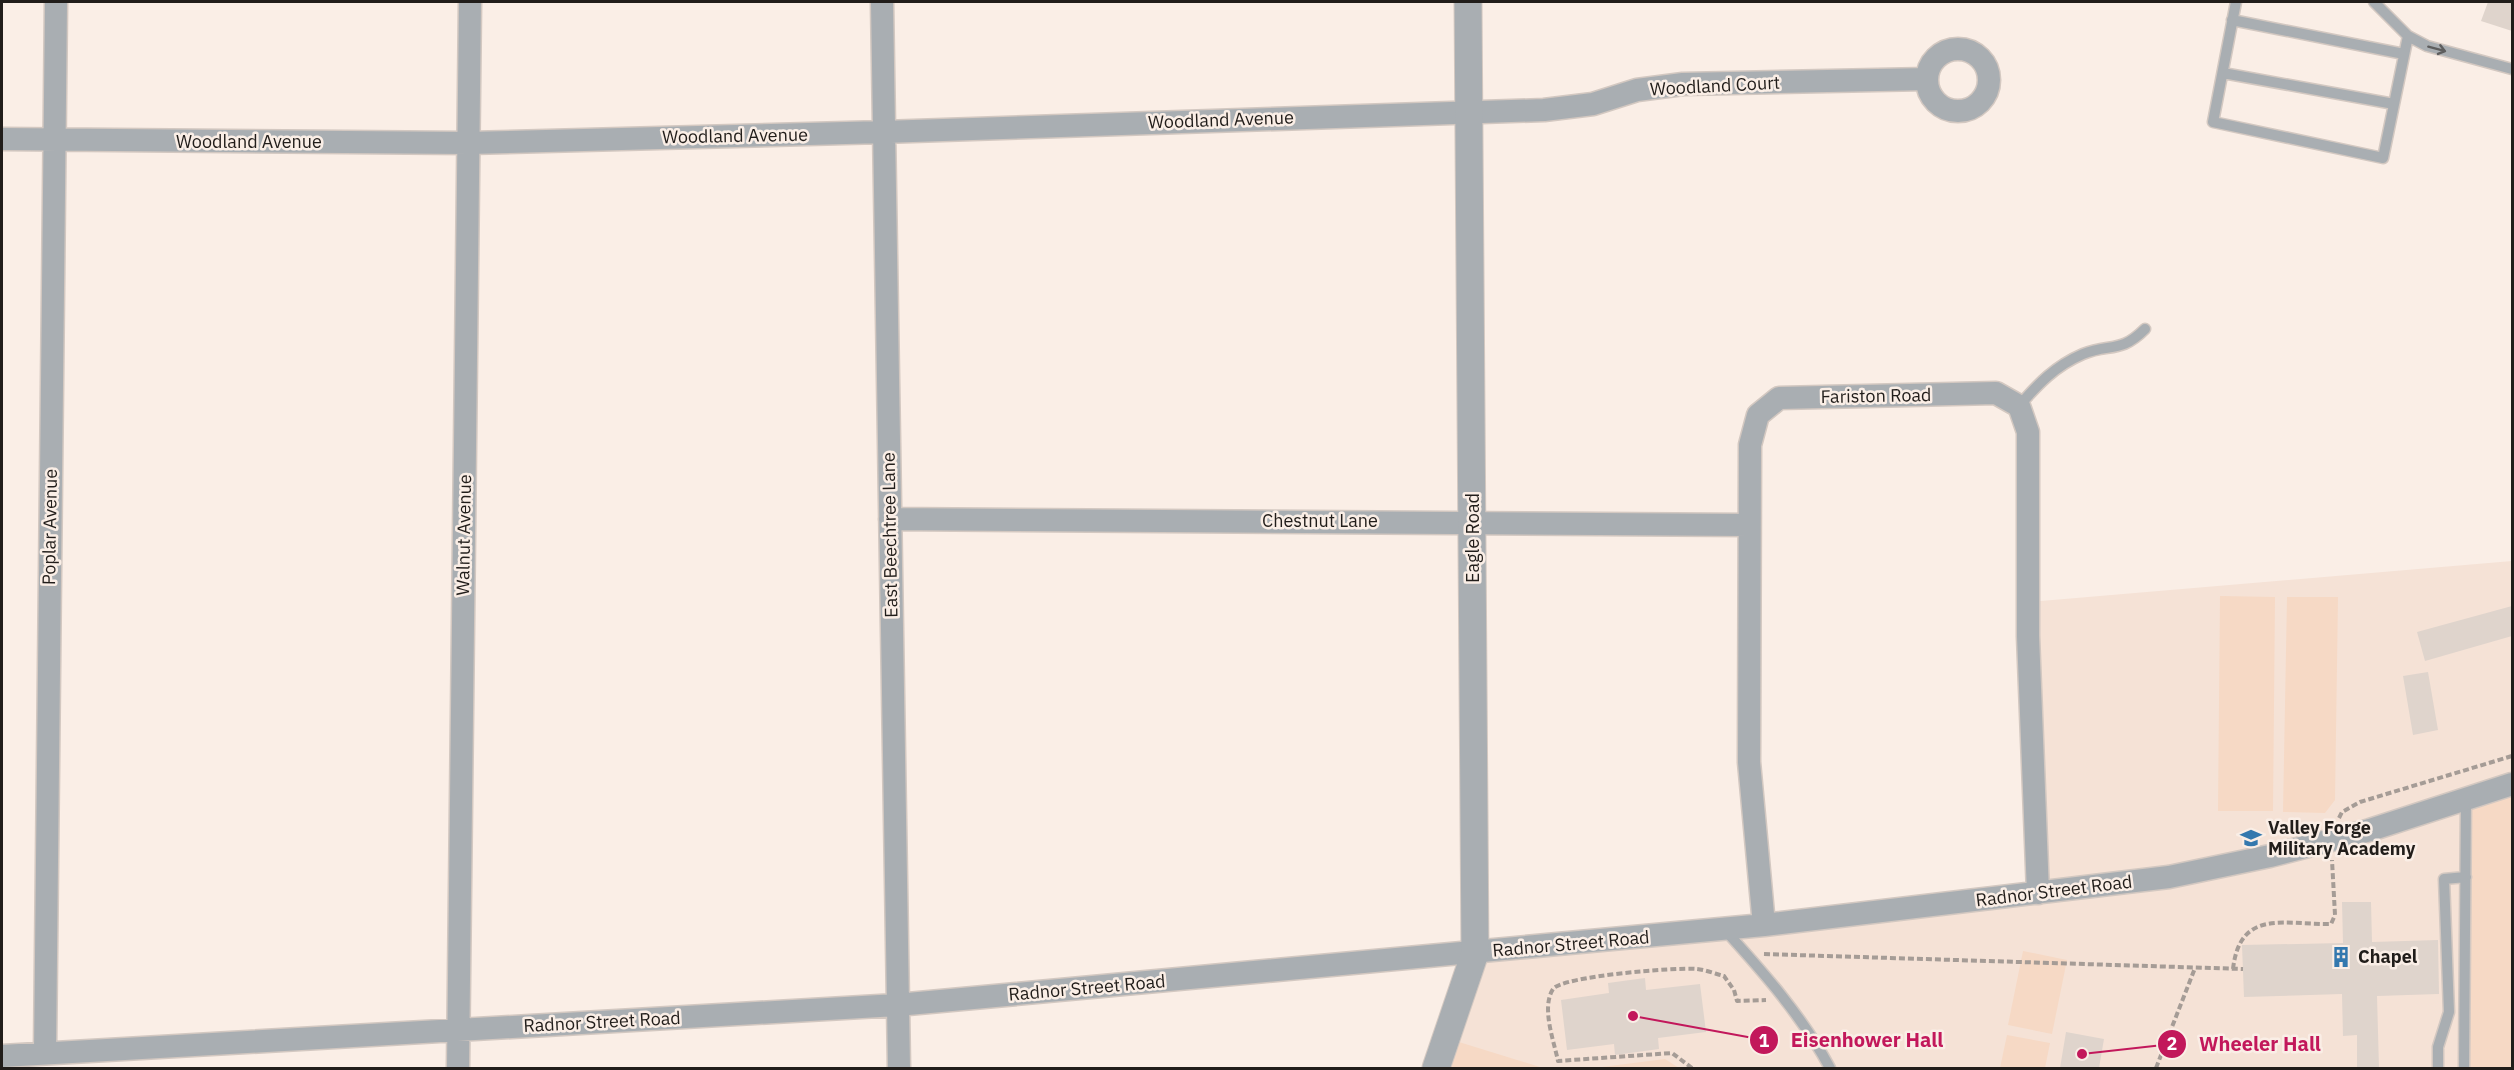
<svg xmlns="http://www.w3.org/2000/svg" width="2514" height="1070" font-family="'IBM Plex Sans',sans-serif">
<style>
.built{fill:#f5e2d6}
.green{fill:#f6d9c5}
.building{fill:#dfd4cc}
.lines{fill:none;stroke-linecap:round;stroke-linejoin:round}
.service-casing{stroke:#d3c8c1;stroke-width:13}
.minor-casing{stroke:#d3c8c1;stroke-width:25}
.tertiary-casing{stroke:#d3c8c1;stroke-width:29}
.path{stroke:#a59c96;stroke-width:4;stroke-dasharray:6 3;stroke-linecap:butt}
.service{stroke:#a9aeb2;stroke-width:10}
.minor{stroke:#a9aeb2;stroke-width:22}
.tertiary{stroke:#a9aeb2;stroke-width:27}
.oneway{stroke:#5e5e5e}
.labels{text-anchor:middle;stroke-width:5;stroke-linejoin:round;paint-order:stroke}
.street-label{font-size:18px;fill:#211d1a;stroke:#faeee6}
.poi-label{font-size:18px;font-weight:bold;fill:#211d1a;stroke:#faeee6;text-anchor:start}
.leader{fill:none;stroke:#c2185b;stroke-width:2}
.callout-dot{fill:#c2185b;stroke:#faeee6;stroke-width:2}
.mark-label{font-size:18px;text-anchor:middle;font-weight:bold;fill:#fff}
.callout-label{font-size:20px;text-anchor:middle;font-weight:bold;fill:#c2185b;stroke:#faeee6;stroke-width:5;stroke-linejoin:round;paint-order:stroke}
</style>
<rect width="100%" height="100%" fill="#faeee6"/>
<path class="built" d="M2512 561V784L2464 1068H1436L1475 953 2038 893 2028 602Z"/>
<path class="green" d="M2220 596 2275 597 2273 811H2218Z
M2287 597H2338L2335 800 2325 813 2283 812Z
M2512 784V1068H2464L2466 798Z
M2023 951 2067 960 2052 1034 2008 1025Z
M2007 1035 2050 1043 2045 1068H2000Z
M1459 1042 1543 1068H1449Z
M1665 1059 1679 1068H1594Z"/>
<path class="building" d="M2488 2H2512V31L2481 21Z
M2512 606V636L2425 661 2417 632Z
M2428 672 2438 730 2413 735 2403 676Z
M2342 902H2371L2372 942 2438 940 2439 994 2377 996 2379 1068H2357V1035L2343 1036 2342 994 2244 997 2242 945 2343 943Z
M1645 978 1646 990 1700 984 1706 1032 1658 1038 1659 1049 1615 1055 1614 1044 1567 1050 1561 1000 1609 993 1608 983Z
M2066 1032 2104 1039 2099 1068H2060Z"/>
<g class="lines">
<defs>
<path id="service" d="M2236 2 2213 122 2383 158 2408 36
M2374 2 2408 36 2427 46 2512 69
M2232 20 2404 54
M2223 73 2394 104
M2019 406C2038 384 2055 366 2083 354 2110 343 2120 354 2145 329
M1724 929C1764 973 1802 1016 1830 1068
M2438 1068V1047L2449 1012 2444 879 2466 877
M2464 1068 2466 798"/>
<path id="minor" d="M882 2 899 1068
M1927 80a31 31 0 1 1 62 0a31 31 0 1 1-62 0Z
M2 139 468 143 883 132 1544 110 1593 104 1637 90 1683 84 1927 79
M890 519 1749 525
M1764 925 1749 762 1750 445 1758 415 1779 398 1996 393 2019 406 2028 432V636L2038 893
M45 1052 56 2
M2 1056 897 1005 1764 925 2169 877 2270 856 2370 830 2512 784
M458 1068 470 2"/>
<path id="tertiary" d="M1436 1068 1475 953 1468 2"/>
</defs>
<use href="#service" class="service-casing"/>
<use href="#minor" class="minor-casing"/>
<use href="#tertiary" class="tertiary-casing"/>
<path class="path" d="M2339 818 2342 812 2360 802 2512 756
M1764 954 2243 969
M2233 969C2240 908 2285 925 2331 924L2335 915 2332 860
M1692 1068 1672 1053 1558 1061C1554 1041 1541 1008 1553 989 1562 976 1678 967 1697 969 1706 970 1716 974 1724 976L1734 990 1737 1001 1766 1000
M2156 1068 2195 968"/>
<use href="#service" class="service"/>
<use href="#minor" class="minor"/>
<use href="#tertiary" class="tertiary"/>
</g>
<defs><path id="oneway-shaft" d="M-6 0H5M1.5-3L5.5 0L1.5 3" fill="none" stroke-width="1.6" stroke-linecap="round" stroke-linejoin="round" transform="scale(1.5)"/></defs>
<use class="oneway" href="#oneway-shaft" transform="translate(2437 49) rotate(15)"/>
<defs>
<symbol id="university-bare" viewBox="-9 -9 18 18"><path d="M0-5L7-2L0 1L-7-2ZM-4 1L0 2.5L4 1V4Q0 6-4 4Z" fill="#3378ae" stroke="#faeee6" stroke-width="2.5" paint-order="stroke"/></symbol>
<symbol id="building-bare" viewBox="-9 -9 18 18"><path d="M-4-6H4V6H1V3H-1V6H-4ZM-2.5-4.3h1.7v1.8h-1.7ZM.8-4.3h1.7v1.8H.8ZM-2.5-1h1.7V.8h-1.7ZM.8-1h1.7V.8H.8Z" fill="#3378ae" stroke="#faeee6" stroke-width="2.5" paint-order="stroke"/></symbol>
</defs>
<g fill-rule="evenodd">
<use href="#university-bare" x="2236" y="823" width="30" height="30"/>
<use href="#building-bare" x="2326" y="942" width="30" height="30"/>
</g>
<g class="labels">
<g class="street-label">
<text transform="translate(1715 86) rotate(-3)" y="6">Woodland Court</text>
<text transform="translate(1221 120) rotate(-2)" y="6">Woodland Avenue</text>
<text transform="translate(735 136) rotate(-1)" y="6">Woodland Avenue</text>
<text x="249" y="148">Woodland Avenue</text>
<text transform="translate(1876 396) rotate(-1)" y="6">Fariston Road</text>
<text x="1320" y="527">Chestnut Lane</text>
<text transform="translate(50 527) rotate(-89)" y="6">Poplar Avenue</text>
<text transform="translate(464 535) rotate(-89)" y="6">Walnut Avenue</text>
<text transform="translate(890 535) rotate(-91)" y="6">East Beechtree Lane</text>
<text transform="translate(1473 538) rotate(-90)" y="6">Eagle Road</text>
<text transform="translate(2054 891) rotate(-7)" y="6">Radnor Street Road</text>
<text transform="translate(1571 944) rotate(-5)" y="6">Radnor Street Road</text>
<text transform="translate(1087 988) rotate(-5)" y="6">Radnor Street Road</text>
<text transform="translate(602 1022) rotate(-3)" y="6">Radnor Street Road</text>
</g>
<g class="poi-label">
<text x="2268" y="834">Valley Forge<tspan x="2268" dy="21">Military Academy</tspan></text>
<text x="2358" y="963">Chapel</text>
</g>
</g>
<path class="leader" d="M1633 1016L1764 1040M2082 1054L2172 1044"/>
<g class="callout-dot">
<circle cx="1633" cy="1016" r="6"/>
<circle cx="2082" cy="1054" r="6"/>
<circle cx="1764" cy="1040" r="15"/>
<circle cx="2172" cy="1044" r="15"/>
</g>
<g class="mark-label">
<text x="1764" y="1047">1</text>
<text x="2172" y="1050">2</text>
</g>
<g class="callout-label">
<text x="1867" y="1047">Eisenhower Hall</text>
<text x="2260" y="1051">Wheeler Hall</text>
</g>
<rect width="2514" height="1070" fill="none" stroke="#211d1a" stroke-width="6"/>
</svg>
